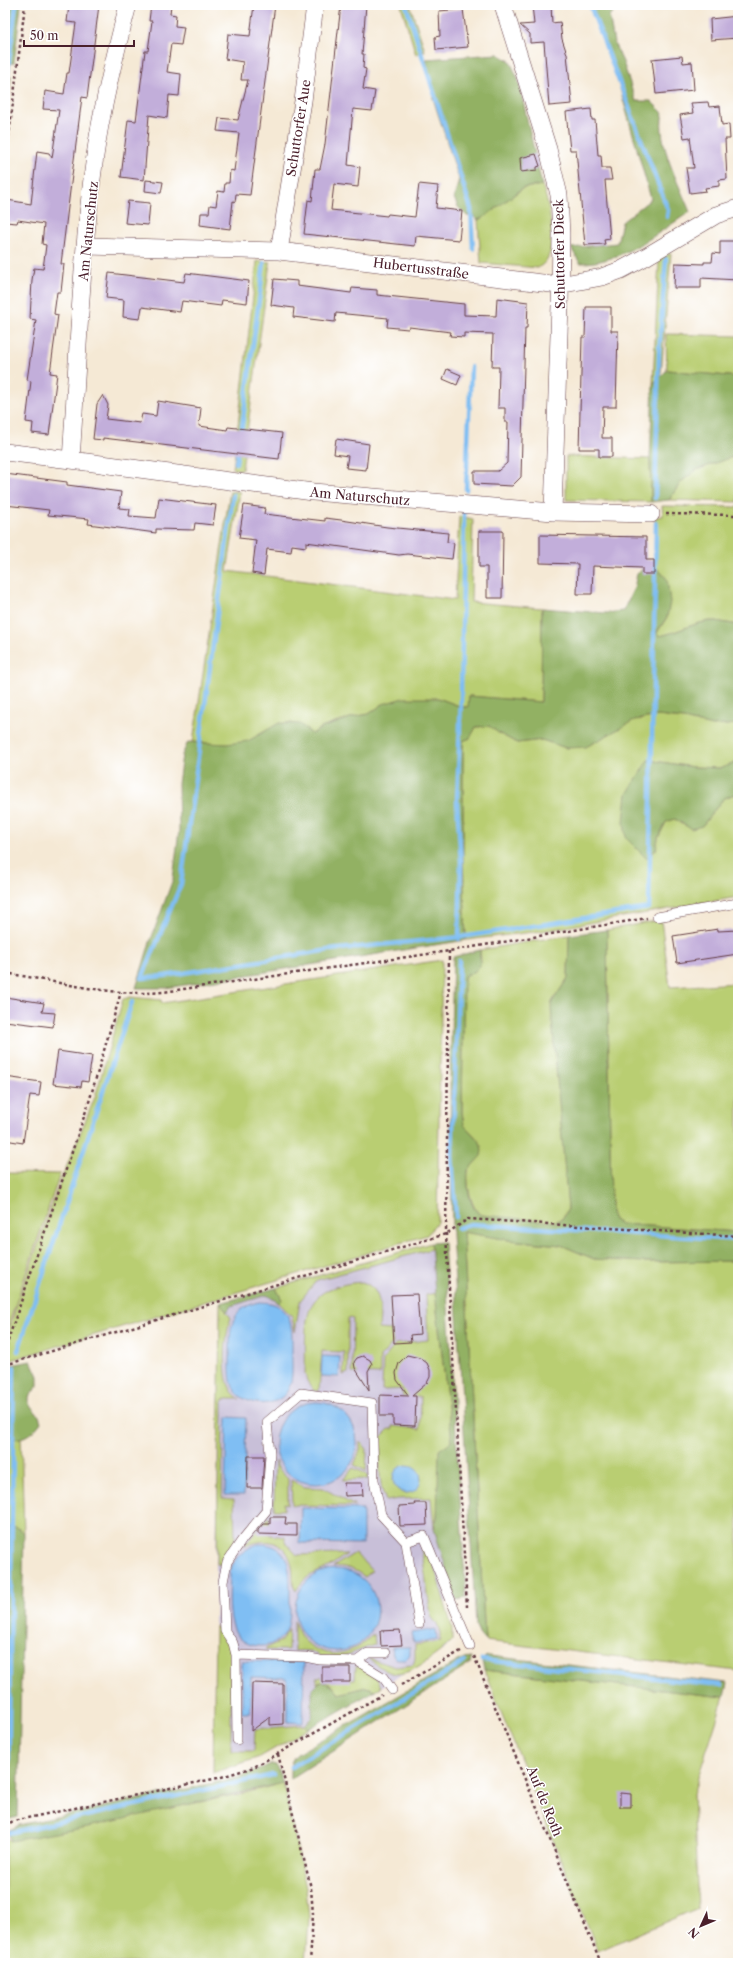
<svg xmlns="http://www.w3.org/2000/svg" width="743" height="1968" font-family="'Libre Caslon Text',serif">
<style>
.industrial{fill:#c8bfd8}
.green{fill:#b9ce72;stroke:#82764e}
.forest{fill:#92b164;stroke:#6e6848}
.water{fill:#7fbef3;stroke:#646e8f}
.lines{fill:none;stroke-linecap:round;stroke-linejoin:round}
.stream{stroke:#7fbef3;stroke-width:4.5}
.building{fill:#c2aeda}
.service-casing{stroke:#643d44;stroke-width:10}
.minor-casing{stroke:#643d44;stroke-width:18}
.path{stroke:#643d44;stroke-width:2.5;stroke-dasharray:3 3;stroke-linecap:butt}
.service{stroke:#fff;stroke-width:9}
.minor{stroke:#fff;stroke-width:17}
.labels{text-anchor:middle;stroke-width:3;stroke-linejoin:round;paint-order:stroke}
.street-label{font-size:13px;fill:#4a1f2b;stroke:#fff}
</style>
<rect width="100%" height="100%" fill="#fff"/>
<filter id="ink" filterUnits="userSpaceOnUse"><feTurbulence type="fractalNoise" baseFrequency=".025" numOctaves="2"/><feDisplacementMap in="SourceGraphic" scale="8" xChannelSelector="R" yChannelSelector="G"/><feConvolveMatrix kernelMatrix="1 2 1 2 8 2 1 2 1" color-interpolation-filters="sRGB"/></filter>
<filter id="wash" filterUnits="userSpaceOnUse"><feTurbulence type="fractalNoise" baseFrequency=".012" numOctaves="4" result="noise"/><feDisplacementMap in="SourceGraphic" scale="16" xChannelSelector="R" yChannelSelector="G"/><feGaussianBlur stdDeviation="0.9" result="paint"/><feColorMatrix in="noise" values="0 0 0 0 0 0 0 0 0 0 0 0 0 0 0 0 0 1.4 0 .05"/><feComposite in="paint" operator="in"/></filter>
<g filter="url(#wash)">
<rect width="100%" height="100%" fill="#f5e9d5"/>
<path class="industrial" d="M431 1243 435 1293 452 1441 461 1600 443 1602 452 1627V1641L445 1649 388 1683 260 1757 213 1773 220 1303Z"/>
<path class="green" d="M401 5H410L425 51H421L416 55Z
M542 185C549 202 557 243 547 259 545 263 542 265 538 268L481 263 478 220 483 218 523 188Z
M671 253 661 374 653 384 659 259Z
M257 261 270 262 242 470 233 469Z
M666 334 738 336V377L667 370Z
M738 455V502L669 500 681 482 696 470Z
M566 456 650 459 651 502 566 500Z
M230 491 240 492 227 571 455 600 459 516 473 519 471 602 542 608 541 702 469 696V707H462L438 698 383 704 369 714 353 717 321 728 312 734C282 709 276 732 249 741 232 747 211 743 193 742Z
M662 506 738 507V625C731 624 723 622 716 621 697 620 678 633 659 636L657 633 667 617V579L655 566V517L663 516Z
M658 716 684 719 712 726 738 724V762L721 768 693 767 648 760 656 850 658 838 666 822 675 819 681 824 702 826 723 799 734 794 738 798V897L542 931 466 940 463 859V741L470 738 476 727 489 726 500 734 517 743 542 740 566 748 613 731 635 720Z
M661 920 670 987 738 983V1232L620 1224 614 1220 611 1213 607 930Z
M569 935 568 978 552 1002 568 1209 562 1219 549 1223 481 1215C471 1209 466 1182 468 1171 469 1168 471 1166 473 1163 476 1157 478 1149 480 1142L464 1125 462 1112 464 977 468 975 481 960 480 950Z
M442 960 437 1222 427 1235 5 1362V1344L15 1310 57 1190 95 1097 123 999 130 997 161 1000 162 1003Z
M5 1173 60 1174 5 1335Z
M463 1232 509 1240 561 1245 594 1259 644 1262 738 1261V1671L485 1641Z
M431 1243 432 1249 317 1280 300 1301 295 1332 292 1316 279 1303 282 1300 276 1288Z
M362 1282C384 1289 380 1311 379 1329L391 1330 393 1343 380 1357V1374L352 1373 353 1319 348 1318V1373L343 1375 344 1352 322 1351 319 1391H314L307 1381 305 1374C307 1322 296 1287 362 1282Z
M435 1293 452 1441 434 1529 431 1498 398 1499 386 1501C377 1481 380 1459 381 1437L389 1429H393V1426L420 1429 421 1397H403L402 1389 382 1390 383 1360 396 1344 428 1340 426 1295Z
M220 1303 231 1318C225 1334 222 1373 230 1388 232 1393 236 1396 240 1399H223L222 1498 234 1499 235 1542 221 1565 217 1564Z
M5 1433 16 1439 21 1437 24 1533 21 1530 5 1531Z
M360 1441 367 1449 366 1471 354 1465 360 1450Z
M275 1461 278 1468 288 1479V1504L284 1503V1510H274Z
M353 1468 367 1474 368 1479 343 1480Z
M291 1480 304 1487 323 1488 355 1506 292 1505Z
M269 1517 270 1535 285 1537V1542L297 1555 347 1554C341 1558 335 1563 328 1567 313 1575 306 1574 296 1591 291 1584 294 1575 292 1566 287 1539 264 1537 243 1547Z
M421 1546 430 1553 452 1627V1641C443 1651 409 1676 396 1674 386 1673 376 1664 368 1658L396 1667 413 1665 415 1659V1645L440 1641V1629L431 1616Z
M355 1553 372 1571 365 1577C356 1570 345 1565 333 1567Z
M294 1621C297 1628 300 1637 306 1642 328 1662 355 1654 373 1634L374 1645 341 1657H320C313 1650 304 1650 294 1651Z
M215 1626 226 1636 231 1649V1751H254L255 1729 305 1725 308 1729 260 1757 213 1773Z
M289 1629 288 1650H266V1648L281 1641Z
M356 1666C367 1668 378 1676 381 1687L376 1690 366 1687 339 1694 332 1685 319 1682 317 1684V1677H322L325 1679H355Z
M484 1670 724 1697 693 1793 698 1908 598 1951Z
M283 1783 306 1888 309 1918 306 1963H5V1839L11 1840 245 1793Z"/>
<path class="forest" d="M5 5H21L14 63 5 65Z
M589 5H624L609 15 614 43 623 62 636 101H651L663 113C656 142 679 184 690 212 657 233 621 264 580 263L571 248 617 243 622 222 651 199 619 85Z
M498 54 510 61 518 79 542 185 523 188 483 218 478 220 473 216H467L458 207 454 198 459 179 433 98 426 59Z
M5 75 11 76 5 129Z
M667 370 738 377V455L696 470 681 482 669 500 651 502 650 459 653 384Z
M655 566 667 579 670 602 667 617 657 632 659 636C678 633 697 620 716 621 723 622 731 624 738 625V724L712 726 684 719 658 716 635 720 586 747 566 748 542 740 517 743 500 734 489 726 476 727 470 738 463 741V859L466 940 166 988H136L150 942 173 879 179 830 178 784 182 755 188 742 227 744 248 741 279 723 300 724 312 734 321 728 353 717 369 714 383 704 403 698H438L462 707H468L469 696 541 702 542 608 606 613 623 611 634 588 637 574 642 569Z
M648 760 693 767 721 768 738 762V797L734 794 723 799 702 826 691 829 675 819 666 822 658 838 656 850 646 858 626 838 624 822 627 794Z
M607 930 611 1213 614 1220 620 1224 738 1232V1261L644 1262 594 1259 561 1245 509 1240 463 1232 485 1641 479 1634 476 1626 452 1234 450 1080 453 957 480 950V966L475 971 464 977 462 1112 464 1125 480 1142 482 1150 481 1156 468 1170C467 1184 468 1207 481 1215L556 1222 562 1219 568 1209 551 1008 552 1002 568 978 569 935Z
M444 1242 466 1598 456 1600 434 1529 437 1517 439 1450 452 1441 435 1293 431 1243Z
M276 1288 282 1300 279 1303 267 1295 231 1306 227 1312 220 1303Z
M31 1361 38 1376V1386L29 1397V1404L39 1416 41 1422C34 1433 17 1446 5 1433L6 1366Z
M13 1526 21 1530 24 1533 18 1817 5 1820V1531L7 1528Z
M489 1656 727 1683 724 1697 484 1670 482 1661 485 1657Z
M471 1658 470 1664 290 1779C290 1769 289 1761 297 1754L462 1659Z
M319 1682C329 1682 333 1686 339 1694L366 1687 376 1690 308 1729 305 1725 312 1717V1689Z
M271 1764 276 1765 283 1783 88 1827 11 1841 8 1831 19 1825 237 1778Z"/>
<path class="water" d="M259 1302C296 1302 292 1331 292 1358 292 1366 293 1377 290 1385 283 1409 246 1409 234 1389 229 1380 230 1369 230 1359 230 1333 227 1309 259 1302Z
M322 1356 340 1357 339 1377 321 1376Z
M275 1443a41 41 0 1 1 82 0a41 41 0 1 1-82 0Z
M227 1417 246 1418 244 1495H225Z
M393 1479a14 14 0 1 1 28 0a14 14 0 1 1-28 0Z
M301 1508 363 1509V1544L300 1543Z
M258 1544C292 1543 290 1572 290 1597 290 1609 291 1623 285 1633 280 1641 270 1646 261 1646 222 1646 230 1597 230 1572 234 1557 244 1549 258 1544Z
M295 1610a41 41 0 1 1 82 0a41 41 0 1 1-82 0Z
M436 1629 437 1639 414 1643 412 1633Z
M392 1647H410V1655L406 1659H397L393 1656Z
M242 1661 304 1662 303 1723 287 1722V1678L251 1677V1713H242Z"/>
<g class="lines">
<path class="stream" d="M406 5 471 209 473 249
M590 5 668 210 667 217
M5 93 16 5
M241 434 264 263
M236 463 238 449
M466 490 471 367
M233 495 181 884 142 978 164 976 329 950 461 937 649 908 656 523
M655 498 659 352 666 259
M459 939 461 862 457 801 461 699 464 514
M456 1217 452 1156 459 961
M458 1228 471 1224 738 1240
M18 1351 132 1002
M482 1660 721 1685
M291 1767 464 1662
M5 1808 8 1801 14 1367
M8 1833 273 1775"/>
</g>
<g id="blocks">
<path class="building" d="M69 5H99L87 98 82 97 70 191 61 264H64L61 292H57L54 314 58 315 50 373 57 374 49 435 32 433 33 423 26 422 31 381 27 380 36 320 30 319 32 280 34 268 43 269 46 245 42 244 44 224 18 220 17 223 5 222V212L7 200 31 204 37 151 49 153 52 158 59 110 43 109 45 91 64 94 67 73H69L76 23 67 22Z
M151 5H171L170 14 176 15 175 26 184 27 181 45 171 44 167 72 181 74 179 96 169 95 167 118 149 115 144 180 121 177 128 120 136 121 145 51H148L152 21H149Z
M254 5H275L250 195 236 194 235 202 233 201 230 229 200 225 201 213H209L210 205 216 206 218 191 224 192 225 183H229L230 170 234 171 239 133 217 131 219 118 238 120 248 80H241L243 62 225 59 226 51 228 34 250 36Z
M341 5H366L362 54H364L363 68 366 69 363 89 375 91 372 111 353 109 348 165 360 167 358 187 334 184 331 210 387 216 388 214 415 217 419 184 438 186 436 208 462 211 459 240 416 236 415 246 304 234 308 200 312 201 315 169H320L325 144Z
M532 5H551L552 23 560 22 562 39 567 54 572 104 549 106 544 42 530 43V34L520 25 534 24Z
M463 9 468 47 436 50 435 37 440 36 439 11Z
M738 16V38L711 40 710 19Z
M682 56 683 63 692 62 694 90 656 94 652 59Z
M708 102 709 107 720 106 722 125 729 124 730 139H725L727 179 719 180V186L705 188 706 191 690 193 686 168H694L690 137 684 138 680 115 693 113 691 103Z
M591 109 592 120H595L598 155H601L602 168H610L612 180H605L610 239 604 240 605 244 585 245 576 150H570L566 112Z
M536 154 540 166 537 167V170L521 172 520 158Z
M146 180 163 182 161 193 145 191Z
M128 201 150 203 148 225 125 223Z
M720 241H738V280L701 278V288H674L675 263 704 264V262H712L713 253 720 254Z
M109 273 184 282 186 273 249 281 247 303 222 300 221 306 182 301 180 312 142 307 140 319 123 317 124 300 106 298Z
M274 279 297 281V286L351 293 352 288 377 290V295L464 304V315L496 316 497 298 528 302 527 328H525L521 477 512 486 474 484V471H498L507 463 508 422H505V408H498L499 367H492L493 334 464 333V337L450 336 451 332 409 327 408 329 387 327 388 318 336 313 335 322 293 317 294 308 271 305Z
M586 307H611V331H618L616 407H603L602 438H612V457H599V449H579L582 337H585Z
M447 369 461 375 457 385 443 379Z
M103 395 108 405 106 419 140 423 142 414 156 416 158 401 201 408 199 426 227 430 228 427 282 433 279 459 103 438V440L93 439 97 404Z
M336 439 369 444 366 470 346 468 348 456 334 454Z
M5 474 67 482V485L121 492 119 508 130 509 129 516 156 518 159 498 216 505 213 525 195 523 194 530 156 529V533L88 524 89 519 48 515 49 510 5 505Z
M244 505 265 508 264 514 325 521V518L341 520 387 527 448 533 447 542 454 543 452 559 407 554 399 555 306 542V547L292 545 291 552 267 549 264 575 252 573 256 540 239 538Z
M479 531H503L502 598H487V567H479Z
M540 535 646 537V560H654V574H642V568L593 566 592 594H577L578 564 540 563Z
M718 929V931L738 930V954L677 963 673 936Z
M5 997 44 1003 42 1012 55 1013 53 1027 5 1021Z
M58 1051 92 1056 88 1082 82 1081 81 1087 53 1084Z
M5 1077 41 1082 39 1096 30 1095 23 1143 5 1140Z
M417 1294 420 1334 410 1335 411 1342 394 1343 391 1295Z
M407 1355 420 1358 427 1363 430 1370V1377L427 1383 412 1396H416L415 1426 393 1425V1416H380V1395L409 1396 397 1380 396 1373 399 1363Z
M363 1356 370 1360 372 1364 368 1371 369 1390 355 1368 354 1362 357 1358Z
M248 1456H264L262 1488H247Z
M344 1483H362L363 1495 345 1496Z
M414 1503H426L427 1525 400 1526 399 1506 415 1505Z
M270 1517H286L285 1524H297V1535L258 1534V1530L263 1524H270Z
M400 1630 402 1645 381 1646 380 1631Z
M322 1667H350V1682H322Z
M252 1683 283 1684V1724L270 1725V1717L251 1731Z
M620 1793 631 1794V1807H620Z"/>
</g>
</g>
<g filter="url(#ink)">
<use href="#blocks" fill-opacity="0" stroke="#643d44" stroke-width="1"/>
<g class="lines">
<defs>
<path id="service" d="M657 917 738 903
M406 1542 424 1536 470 1646
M236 1655 233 1643 225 1631 223 1582 227 1562 242 1540 266 1511 270 1454 267 1422 301 1393 372 1403 374 1480 381 1515 406 1542 419 1624
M357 1661 368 1653H386
M237 1740 236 1655 305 1657 320 1660 357 1661 383 1677 392 1690"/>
<path id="minor" d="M128 5C115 54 102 105 95 156 81 256 78 358 71 460L313 492 553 512 651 514
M503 5 548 149 559 195 561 234 560 305 553 512
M87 246 279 251 559 285 602 277 621 270 647 256 716 215 738 208
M279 251 303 101 315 5
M5 452 71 460"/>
</defs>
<use href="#service" class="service-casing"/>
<use href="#minor" class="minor-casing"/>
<path class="path" d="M5 167 25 5
M666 514 738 515
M449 951 446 1234 467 1607
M5 973C56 981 112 997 163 992L449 951 647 918
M5 1353 9 1337 89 1102 121 992
M5 1365 446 1234 468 1219 738 1236
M474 1656 601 1963
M401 1685 461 1651
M278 1754 311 1888 313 1914 310 1963
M5 1826 13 1821 218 1778 254 1767 382 1695"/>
<use href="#service" class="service"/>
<use href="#minor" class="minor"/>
</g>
</g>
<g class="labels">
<g class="street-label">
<text transform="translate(298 128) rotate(-81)" y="5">Schuttorfer Aue</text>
<text transform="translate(88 231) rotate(-84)" y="5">Am Naturschutz</text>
<text transform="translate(559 254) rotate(-91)" y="5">Schuttorfer Dieck</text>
<text transform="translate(421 268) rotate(7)" y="5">Hubertusstraße</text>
<text transform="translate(360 496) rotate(5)" y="5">Am Naturschutz</text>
<text transform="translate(545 1801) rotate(68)" y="5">Auf de Roth</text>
</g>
</g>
<rect width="743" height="1968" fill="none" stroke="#fff" stroke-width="20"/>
<g transform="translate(701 1926) rotate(226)" stroke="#ffffff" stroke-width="3" paint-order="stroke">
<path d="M0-3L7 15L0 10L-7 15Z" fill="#4a1f2b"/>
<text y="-6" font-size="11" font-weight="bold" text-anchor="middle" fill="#4a1f2b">N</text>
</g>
<path d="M24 40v6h110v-6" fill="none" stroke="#4a1f2b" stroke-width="2"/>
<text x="30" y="40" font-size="12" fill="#4a1f2b" stroke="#ffffff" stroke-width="3" paint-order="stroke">50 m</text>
</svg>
